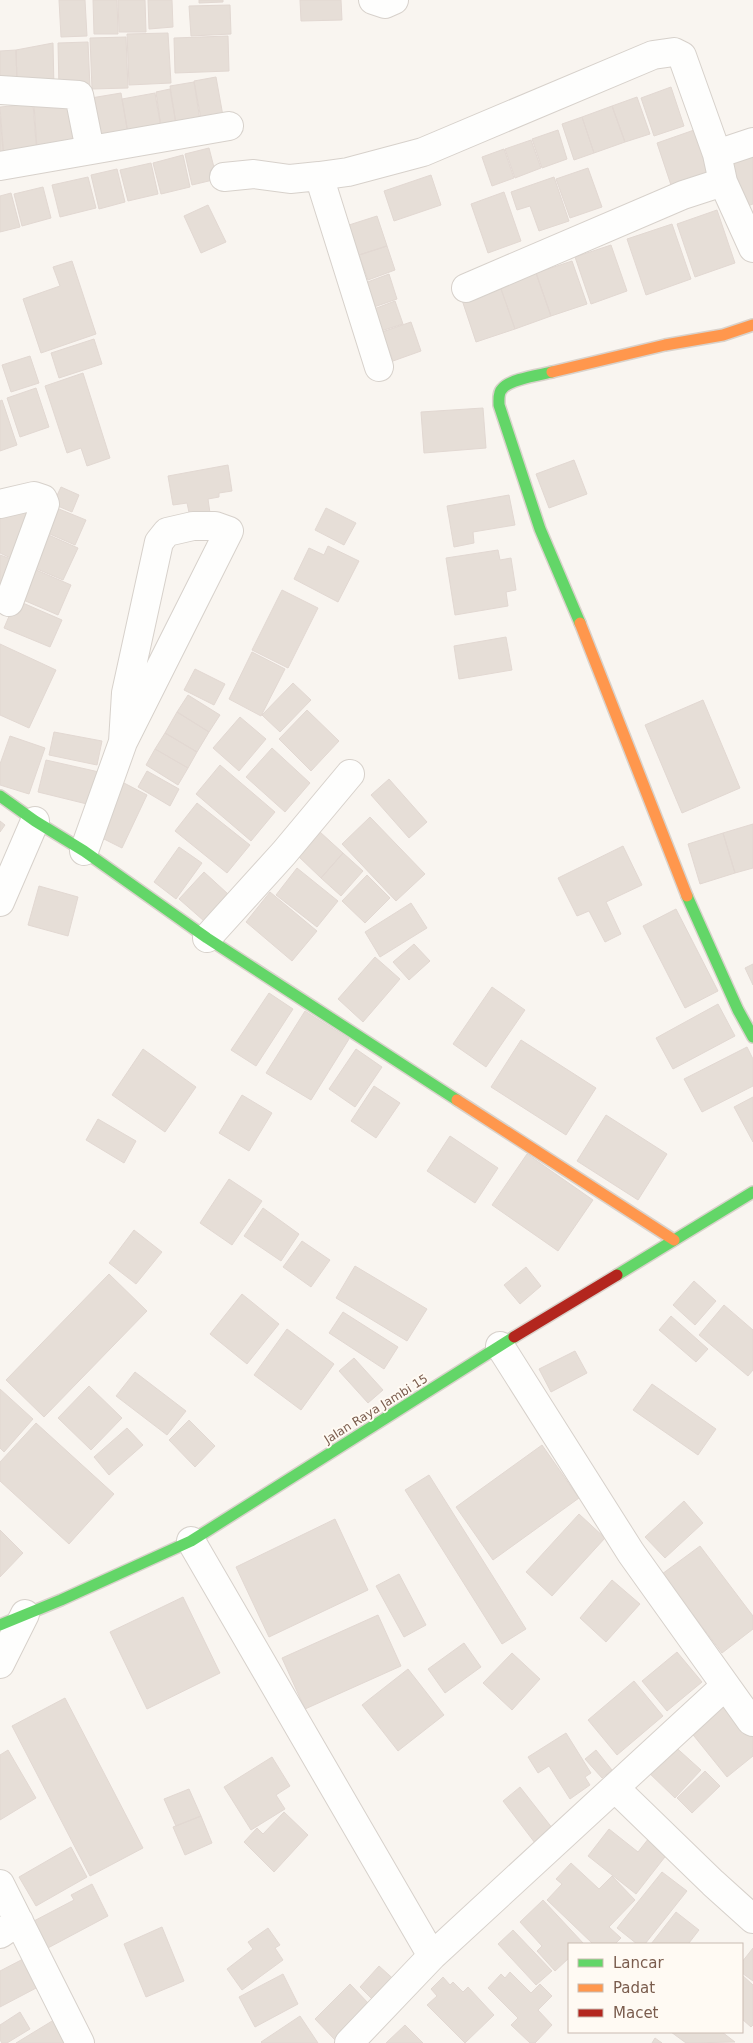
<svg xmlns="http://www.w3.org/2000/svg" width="753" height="2043" font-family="'DejaVu Sans',sans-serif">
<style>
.building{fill:#e6ded7;stroke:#e2d8d2}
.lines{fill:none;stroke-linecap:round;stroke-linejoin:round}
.street-casing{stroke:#d7d1cb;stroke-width:30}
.fast-casing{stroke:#d9d2cb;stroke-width:14}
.slow-casing{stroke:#d9d2cb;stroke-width:14}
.jam-casing{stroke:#d9d2cb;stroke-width:14}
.street{stroke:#fefefd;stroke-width:28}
.fast{stroke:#63d668;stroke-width:11}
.slow{stroke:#ff974d;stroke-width:11}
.jam{stroke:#b3261e;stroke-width:11}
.labels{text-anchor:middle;stroke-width:4;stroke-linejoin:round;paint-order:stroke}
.street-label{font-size:12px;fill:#7a5c4d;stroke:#fffaf3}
</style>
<rect width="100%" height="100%" fill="#f9f5f0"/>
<path class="building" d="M59 0H85L87 36 61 37Z
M93 0H117L118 34H94Z
M118 0H145L146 32H119Z
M148 0H172L173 27 149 29Z
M199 0H223V2L199 3Z
M300 0H341L342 20 301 21Z
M230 5 231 34 191 36 189 6Z
M168 33 171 83 129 85 127 34Z
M228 36 229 71 175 73 174 38Z
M126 37 128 88 92 89 90 38Z
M88 42 90 88 59 89 58 43Z
M53 43 54 89 17 83 16 50Z
M16 50 17 83H0V51Z
M216 77 223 116 201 119 194 81Z
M194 82 200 120 176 124 170 86Z
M671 87 684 126 654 136 641 98Z
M170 89 176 124 161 127 156 92Z
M121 93 129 139 99 144 91 98Z
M155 93 161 128 128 134 122 99Z
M637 97 650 134 625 142 612 106Z
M72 102 76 146 37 149 34 105Z
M33 104 37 155 4 158 0 107Z
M612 106 625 142 594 153 582 117Z
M0 116 4 162 0 163Z
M582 117 594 153 574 160 562 124Z
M697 129 712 174 672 188 657 143Z
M558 130 567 159 542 168 532 139Z
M531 140 541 168 515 178 505 149Z
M209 148 217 179 192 185 185 154Z
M504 149 514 178 492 186 482 157Z
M183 155 190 187 161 194 153 163Z
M753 155V204L745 207 729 164Z
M151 163 158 194 128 201 120 170Z
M588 168 602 207 570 218 556 179Z
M117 169 125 202 99 209 91 175Z
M431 175 441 205 394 221 384 191Z
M88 177 96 208 60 217 52 185Z
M554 177 569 221 539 231 530 206 517 210 511 192Z
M43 187 51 218 22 226 14 194Z
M504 192 521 241 488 253 471 204Z
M11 193 20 227 0 232V196Z
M208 205 226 242 201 253 184 216Z
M717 210 735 263 695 277 677 224Z
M377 216 387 246 359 255 349 225Z
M672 224 691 279 646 295 627 239Z
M611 245 627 291 591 304 575 257Z
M387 246 395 270 368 280 359 255Z
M72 261 96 334 41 353 23 299 60 286 53 267Z
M572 261 587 304 551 316 536 273Z
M536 273 551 316 515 329 500 286Z
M389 274 397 299 374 307 365 283Z
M500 286 515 329 476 342 462 300Z
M395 301 403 324 381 331 374 309Z
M411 322 421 351 393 361 382 332Z
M94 339 102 364 59 378 51 353Z
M30 356 39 383 11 392 2 365Z
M83 373 110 458 87 466 81 448 67 453 45 386Z
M36 388 49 427 20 437 7 398Z
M2 400 17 445 0 451V401Z
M483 408 486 448 424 453 421 412Z
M574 460 587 494 549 508 536 474Z
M228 465 232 491 219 493V497L208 499 210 513 190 517 187 503 173 505 168 476Z
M61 487 79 495 72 512 53 504Z
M509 495 515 525 473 532 474 543 454 547 447 506Z
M0 507H40L15 560 0 553Z
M54 507 86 520 75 545 43 531Z
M326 508 356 523 344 545 315 530Z
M44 533 78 548 63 580 30 566Z
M328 546 359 561 338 602 294 579 309 548 324 555Z
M498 550 500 560 511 558 516 590 506 592 508 606 455 615 446 558Z
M0 555 14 560 3 585 0 584Z
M34 569 71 585 58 615 21 599Z
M282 590 318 608 288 668 252 650Z
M16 600 62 620 50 647 4 628Z
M506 637 512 670 459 679 454 646Z
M0 644 56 670 29 728 0 715Z
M252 652 285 669 261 716 229 699Z
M195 669 225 684 214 705 184 690Z
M293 683 311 700 280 732 262 715Z
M188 695 220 715 209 732 177 712Z
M703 700 740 788 682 813 645 725Z
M307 710 339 741 311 771 279 739Z
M177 712 209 732 197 752 165 733Z
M240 717 266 739 239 771 213 748Z
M54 732 102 741 97 765 49 755Z
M165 733 197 752 188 768 155 749Z
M10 736 45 748 29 794 0 785V764Z
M272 748 310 783 285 812 246 777Z
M155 749 188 768 178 785 146 765Z
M46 760 99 772 91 805 38 792Z
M220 765 275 812 251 841 196 794Z
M147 771 179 789 170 806 138 787Z
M389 779 427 822 409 838 371 795Z
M124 783 147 795 122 848 98 836Z
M197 803 250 845 227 873 175 831Z
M370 817 425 874 396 901 342 844Z
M0 821 5 825 0 832Z
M753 824V868L735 873 723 833Z
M320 832 343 853 321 878 298 856Z
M723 833 735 873 700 884 688 844Z
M623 846 642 885 606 902 621 934 605 942 589 911 577 916 558 878Z
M179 847 202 863 176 899 154 882Z
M343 853 363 871 341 896 321 878Z
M297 868 338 901 317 927 276 895Z
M204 872 228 894 204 921 179 899Z
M367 875 390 898 365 923 342 901Z
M39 886 78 897 68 936 28 925Z
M270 892 317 931 292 961 246 922Z
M411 903 427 928 380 957 365 932Z
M676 909 718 991 685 1008 643 926Z
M414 944 430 961 409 980 393 962Z
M375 957 400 979 363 1022 338 999Z
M753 964V985L745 968Z
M492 987 525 1010 486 1067 453 1044Z
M269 993 293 1009 256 1066 231 1050Z
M718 1004 735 1036 673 1069 656 1038Z
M305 1011 349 1039 311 1100 266 1073Z
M521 1040 596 1088 566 1135 491 1087Z
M747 1047 753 1059V1086L702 1112 684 1079Z
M143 1049 196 1087 165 1132 112 1095Z
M356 1049 382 1067 355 1107 329 1089Z
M374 1086 400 1103 376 1138 351 1121Z
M242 1095 272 1113 249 1151 219 1133Z
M753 1097V1142L734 1107Z
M606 1115 667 1154 638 1200 577 1161Z
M98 1119 136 1141 124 1163 86 1140Z
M450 1136 498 1168 475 1203 427 1171Z
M527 1154 593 1200 558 1251 492 1205Z
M229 1179 262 1201 232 1245 200 1223Z
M263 1208 299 1234 281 1261 244 1236Z
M134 1230 162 1252 136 1284 109 1263Z
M302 1241 330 1260 311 1287 283 1267Z
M355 1266 427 1309 407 1341 336 1298Z
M526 1267 541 1286 520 1304 504 1285Z
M109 1274 147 1311 44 1417 6 1380Z
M694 1281 716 1301 695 1325 673 1305Z
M242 1294 279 1324 247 1364 210 1334Z
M724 1305 753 1330V1370L748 1376 699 1335Z
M343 1312 398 1347 384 1369 329 1333Z
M671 1316 708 1349 696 1362 659 1330Z
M287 1329 334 1364 301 1410 254 1375Z
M575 1351 587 1373 551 1392 539 1369Z
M354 1358 383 1390 368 1403 339 1371Z
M135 1372 186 1411 167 1435 116 1396Z
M652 1384 716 1429 698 1455 633 1410Z
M89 1386 122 1418 91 1450 58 1418Z
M0 1389 33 1419 4 1452 0 1448Z
M189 1420 215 1446 195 1467 169 1440Z
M36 1423 114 1494 69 1544 0 1481V1462Z
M127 1428 143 1445 109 1475 94 1457Z
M542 1445 579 1498 493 1560 456 1507Z
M429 1475 526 1629 502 1644 405 1490Z
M684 1501 703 1523 665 1558 645 1537Z
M579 1514 605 1538 552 1596 526 1572Z
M335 1519 368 1590 269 1637 236 1567Z
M0 1530 23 1553 0 1577Z
M700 1546 753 1616V1629L722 1653 662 1574Z
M399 1574 426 1625 404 1637 376 1586Z
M612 1580 640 1604 606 1642 580 1618Z
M183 1597 220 1673 147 1709 110 1632Z
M378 1615 401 1666 305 1709 282 1658Z
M464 1643 481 1667 445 1693 428 1669Z
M677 1652 702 1682 667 1711 642 1681Z
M512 1653 540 1679 512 1710 483 1683Z
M408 1669 444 1715 398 1751 362 1705Z
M634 1681 663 1716 617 1755 588 1720Z
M65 1698 143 1848 90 1876 12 1726Z
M727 1701 753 1732V1756L727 1777 690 1731Z
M566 1733 591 1773 585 1777 590 1785 570 1799 549 1766 538 1773 528 1757Z
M671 1743 701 1770 675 1798 646 1770Z
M8 1750 36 1798 0 1820V1755Z
M596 1750 612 1770 602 1778 585 1759Z
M272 1757 290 1786 276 1795 285 1809 251 1830 224 1787Z
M705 1771 720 1786 692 1813 677 1798Z
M520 1787 553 1829 535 1843 503 1801Z
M189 1789 201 1816 176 1826 164 1799Z
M284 1812 308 1835 274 1872 244 1842 257 1828 263 1834Z
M201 1816 212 1843 185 1855 173 1827Z
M609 1829 638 1852 649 1838 668 1853 636 1894 588 1856Z
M71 1847 87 1877 36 1906 19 1877Z
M571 1863 599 1889 612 1876 635 1900 609 1927 621 1938 615 1944H593L547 1900 562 1884 556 1879Z
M662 1872 687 1891 645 1944H637L617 1928Z
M92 1884 108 1916 46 1949 32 1922 74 1900 71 1895Z
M543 1900 584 1944H569V1958L555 1971 537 1951 542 1946 520 1922Z
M676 1912 699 1930 689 1943 690 1944H651Z
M162 1927 184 1981 146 1997 124 1944Z
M268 1928 280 1945 275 1948 283 1960 242 1990 227 1969 253 1949 248 1942Z
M513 1930 552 1971 536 1985 498 1944Z
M753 1948V1981L742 1973V1962Z
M25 1958 40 1986 0 2007V1971Z
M379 1966 399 1984 379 2006 360 1987Z
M510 1972 531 1993 540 1984 552 1996 538 2010 552 2025 535 2043H530L511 2025 518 2018 488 1988 501 1974 505 1978Z
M283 1974 298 2004 255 2027 239 1997Z
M742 1975 753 1985V2025L751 2027 742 2019Z
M443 1977 450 1985 453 1982 463 1992 468 1987 494 2015 465 2043 427 2005 437 1996 431 1989Z
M350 1984 370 2005 335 2040 315 2019Z
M20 2012 30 2029 7 2043H2L0 2040V2025Z
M300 2016 318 2043H262L261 2042Z
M57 2018 71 2043H16Z
M405 2025 423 2043H386Z
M671 2032H722L735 2042 686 2043Z
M655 2038 662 2043H652Z"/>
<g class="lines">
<defs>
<path id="street" d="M373 0 385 4 394 0
M0 90 79 95 90 150
M717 154 753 142
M0 166 229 126
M319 176 379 367
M224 177 254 174 290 179 319 176 348 172 423 152 653 55 674 52 682 56 717 154 723 182 753 248
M466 288 683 195 723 182
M0 504 34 496 43 499 45 504 9 602
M84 851 123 742 229 531 215 526H193L167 532 159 542 126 693 123 742
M0 902 35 821
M207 938 284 853 350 774
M500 1346 631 1553 751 1721 753 1722
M191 1541 432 1956
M0 1664 25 1614
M615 1788 713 1883 753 1919
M0 1884 80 2043
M0 1934 19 1921
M349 2043 432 1956 725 1686"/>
<path id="fast" d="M552 372C540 375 509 379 502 389 498 393 499 400 499 405L540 529 580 623
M0 796 35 821 84 851 207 938 457 1100
M687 896 738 1010 753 1037
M617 1275 753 1192
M0 1625 61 1600 191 1541 514 1337"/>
<path id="slow" d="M552 372 665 345 723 335 753 325
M580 623 687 896
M457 1100 674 1240"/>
<path id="jam" d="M514 1337 617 1275"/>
</defs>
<use href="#street" class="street-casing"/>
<use href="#fast" class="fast-casing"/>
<use href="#slow" class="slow-casing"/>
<use href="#jam" class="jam-casing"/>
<use href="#street" class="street"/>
<use href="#fast" class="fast"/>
<use href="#slow" class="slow"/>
<use href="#jam" class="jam"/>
</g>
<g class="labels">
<g class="street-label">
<text transform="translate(376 1409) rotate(-32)" y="4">Jalan Raya Jambi 15</text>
</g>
</g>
<rect x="568" y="1943" width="175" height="90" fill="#fffaf3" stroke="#cabbb1"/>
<rect x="578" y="1959" width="25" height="8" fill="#63d668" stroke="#cabbb1"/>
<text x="613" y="1968" font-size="15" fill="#7a5c4d">Lancar</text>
<rect x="578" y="1984" width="25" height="8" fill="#ff974d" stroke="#cabbb1"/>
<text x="613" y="1993" font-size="15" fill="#7a5c4d">Padat</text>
<rect x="578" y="2009" width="25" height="8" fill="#b3261e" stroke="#cabbb1"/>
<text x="613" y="2018" font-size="15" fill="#7a5c4d">Macet</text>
</svg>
